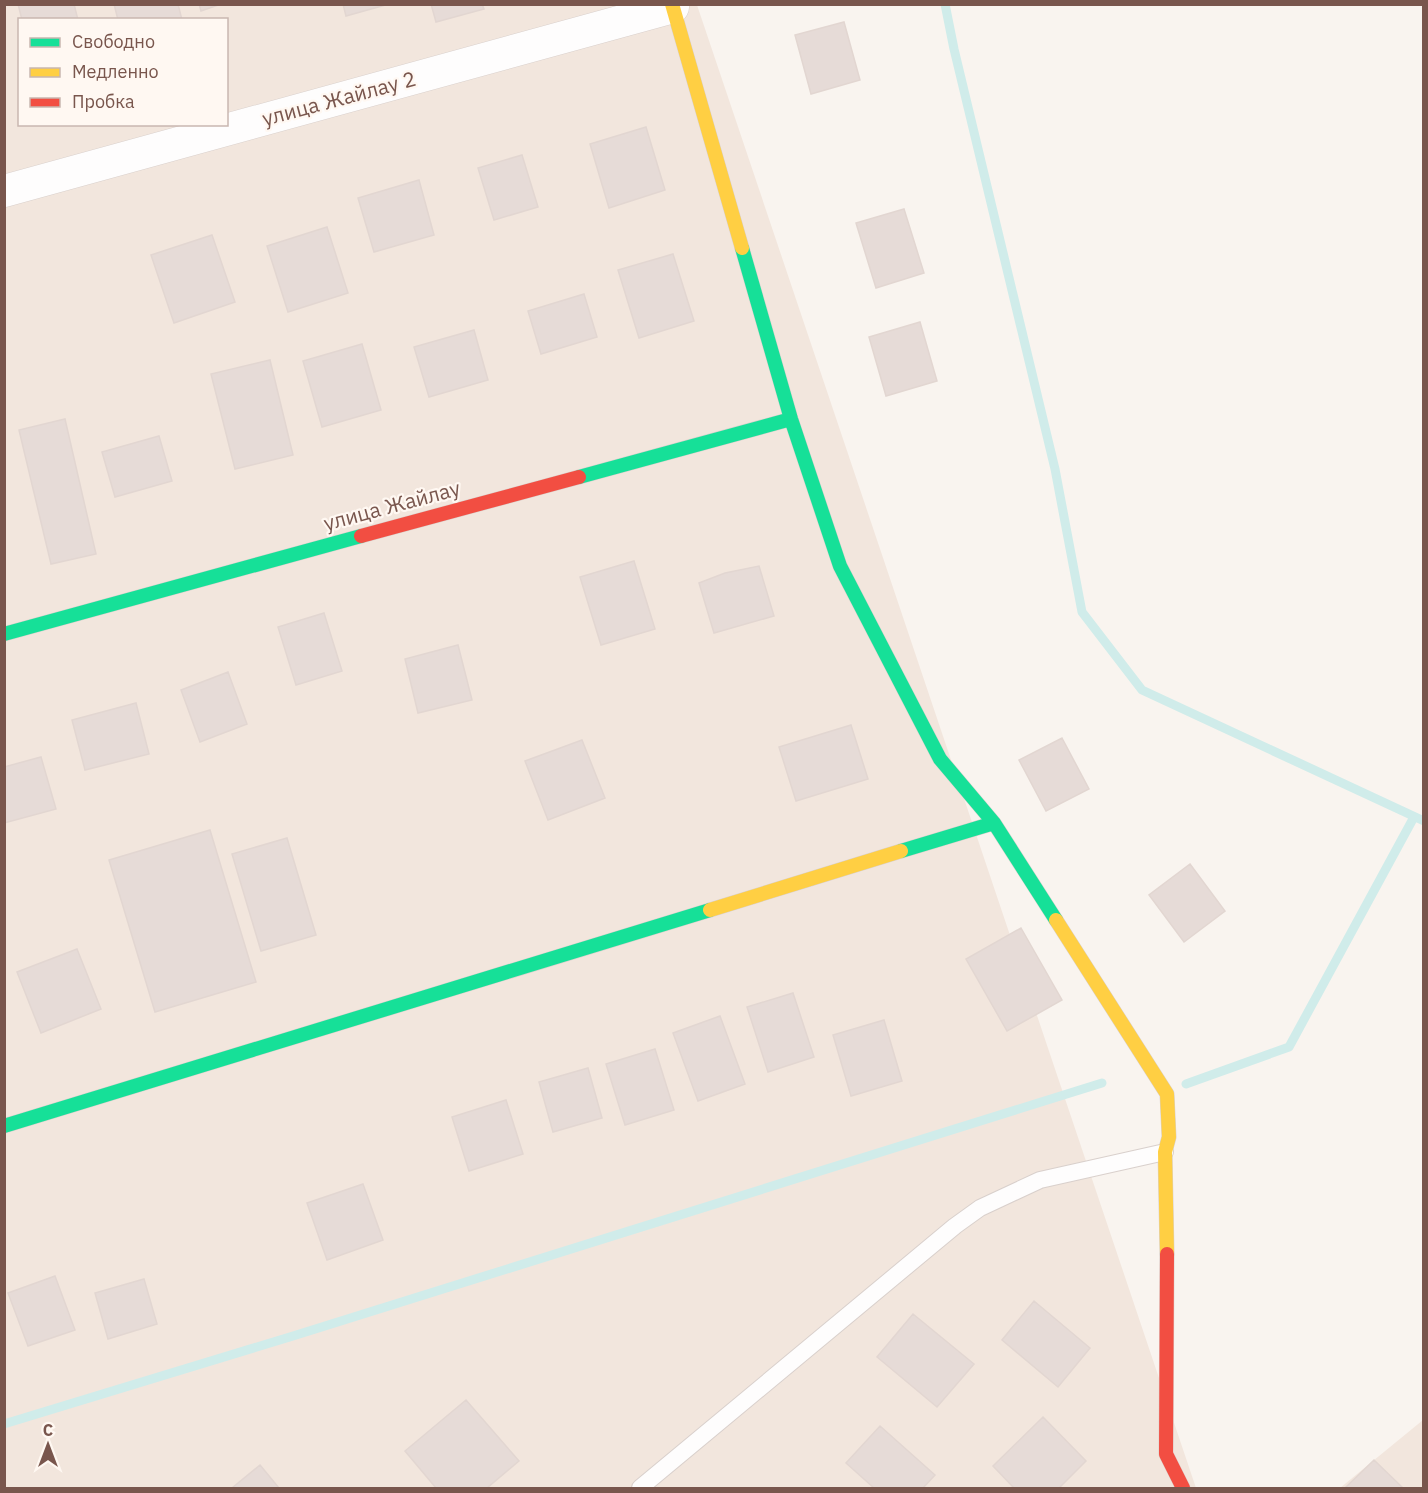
<svg xmlns="http://www.w3.org/2000/svg" width="1428" height="1493" font-family="'IBM Plex Sans',sans-serif">
<style>
.residential{fill:#f2e6dd;fill-rule:evenodd}
.lines{fill:none;stroke-linecap:round;stroke-linejoin:round}
.stream{stroke:#d0ecea;stroke-width:9}
.building{fill:#e6dbd7;stroke:#e2d6d1;stroke-width:1.5}
.lane-casing{stroke:#d9d0cc;stroke-width:18}
.street-casing{stroke:#d9d0cc;stroke-width:33}
.fast-casing{stroke:#dad1cd;stroke-width:15}
.slow-casing{stroke:#dad1cd;stroke-width:15}
.jam-casing{stroke:#dad1cd;stroke-width:15}
.lane{stroke:#fefdfd;stroke-width:16}
.street{stroke:#fefdfd;stroke-width:32}
.fast{stroke:#16e098;stroke-width:14}
.slow{stroke:#ffcf43;stroke-width:14}
.jam{stroke:#f24e42;stroke-width:14}
.labels{text-anchor:middle;stroke-width:4.5;stroke-linejoin:round;paint-order:stroke}
.street-label{font-size:21px;fill:#79564d;stroke:#fff8f2}
</style>
<rect width="100%" height="100%" fill="#f9f4ef"/>
<path class="residential" d="M5 5H697L1196 1488H5ZM20 20H226V124H20Z
M1423 1420V1488H1340Z"/>
<g class="lines">
<path class="stream" d="M945 4 954 49 1055 469 1082 612 1142 690 1424 821
M1186 1084 1289 1047 1414 817
M4 1424 293 1336 1102 1083"/>
</g>
<path class="building" d="M18 4H74L78 20H22Z
M114 4H178L182 20H118Z
M199 4H221L201 11Z
M343 4H389L346 16Z
M431 4H482L484 9 436 22Z
M844 22 860 80 811 94 795 35Z
M646 127 665 190 609 208 590 144Z
M522 155 538 207 494 220 478 168Z
M419 180 434 235 374 252 358 198Z
M904 209 924 273 876 288 856 223Z
M327 227 348 293 288 312 267 246Z
M212 235 235 302 174 323 151 255Z
M673 254 694 321 639 338 618 270Z
M584 294 597 337 541 354 528 311Z
M920 322 937 381 886 396 869 337Z
M474 330 488 380 429 397 414 347Z
M362 344 381 410 322 427 303 361Z
M270 360 293 455 235 469 211 374Z
M65 419 96 554 51 564 19 430Z
M159 436 172 481 115 497 102 452Z
M634 561 655 629 601 645 580 577Z
M759 566 774 616 714 633 699 583 725 573Z
M324 613 342 671 296 685 278 627Z
M458 645 472 700 418 713 405 659Z
M228 672 247 724 200 742 181 690Z
M136 703 149 754 85 770 72 720Z
M851 725 868 779 796 801 779 747Z
M1062 738 1089 789 1046 811 1019 760Z
M582 740 605 798 548 820 525 761Z
M41 757 56 809 4 823V767Z
M210 830 256 982 155 1012 109 860Z
M287 838 316 935 261 951 232 854Z
M1190 864 1225 911 1184 942 1149 895Z
M1021 928 1062 1000 1007 1031 966 959Z
M77 949 101 1009 41 1033 17 972Z
M793 993 814 1057 768 1072 747 1007Z
M720 1016 745 1084 698 1101 673 1033Z
M884 1020 902 1081 851 1096 833 1035Z
M655 1049 674 1110 625 1125 606 1064Z
M588 1068 602 1118 553 1132 539 1082Z
M506 1100 523 1154 469 1171 452 1117Z
M363 1184 383 1240 327 1260 307 1203Z
M55 1276 75 1330 28 1346 8 1293Z
M144 1279 157 1324 108 1339 95 1293Z
M1034 1301 1090 1348 1058 1387 1002 1340Z
M913 1314 974 1364 937 1407 877 1357Z
M466 1400 519 1461 487 1488H436L405 1451Z
M1043 1417 1086 1461 1059 1488H1014L993 1466Z
M880 1426 935 1475 923 1488H874L846 1463Z
M1374 1460 1403 1488H1345Z
M260 1465 279 1488H232Z"/>
<g class="lines">
<defs>
<path id="lane" d="M640 1488 955 1226 980 1208 1040 1180 1165 1152"/>
<path id="street" d="M4 191 673 7"/>
<path id="fast" d="M742 248 791 419 840 566 940 759 994 823 1056 920
M579 477 791 419
M4 634 361 536
M901 851 994 823
M4 1126 710 910"/>
<path id="slow" d="M672 4 742 248
M710 910 901 851
M1056 920 1167 1094 1169 1137 1165 1152 1167 1254"/>
<path id="jam" d="M361 536 579 477
M1167 1254 1166 1454 1183 1488"/>
</defs>
<use href="#lane" class="lane-casing"/>
<use href="#street" class="street-casing"/>
<use href="#fast" class="fast-casing"/>
<use href="#slow" class="slow-casing"/>
<use href="#jam" class="jam-casing"/>
<use href="#lane" class="lane"/>
<use href="#street" class="street"/>
<use href="#fast" class="fast"/>
<use href="#slow" class="slow"/>
<use href="#jam" class="jam"/>
</g>
<g class="labels">
<g class="street-label">
<text transform="translate(339 99) rotate(-15)" y="7">улица Жайлау 2</text>
<text transform="translate(392 506) rotate(-15)" y="7">улица Жайлау</text>
</g>
</g>
<rect width="1428" height="1493" fill="none" stroke="#79564d" stroke-width="12"/>
<rect x="18" y="18" width="210" height="108" fill="#fff8f2" stroke="#c9b7b0" stroke-width="1.5"/>
<rect x="30" y="38" width="30" height="9" fill="#16e098" stroke="#c9b7b0" stroke-width="1.5"/>
<text x="72" y="48" font-size="18" fill="#79564d">Свободно</text>
<rect x="30" y="68" width="30" height="9" fill="#ffcf43" stroke="#c9b7b0" stroke-width="1.5"/>
<text x="72" y="78" font-size="18" fill="#79564d">Медленно</text>
<rect x="30" y="98" width="30" height="9" fill="#f24e42" stroke="#c9b7b0" stroke-width="1.5"/>
<text x="72" y="108" font-size="18" fill="#79564d">Пробка</text>
<g transform="translate(48 1445)" stroke="#fff8f2" stroke-width="4.5" paint-order="stroke">
<path d="M0-4.5L10 22L0 15L-10 22Z" fill="#79564d"/>
<text y="-9" font-size="16" font-weight="bold" text-anchor="middle" fill="#79564d">С</text>
</g>
</svg>
